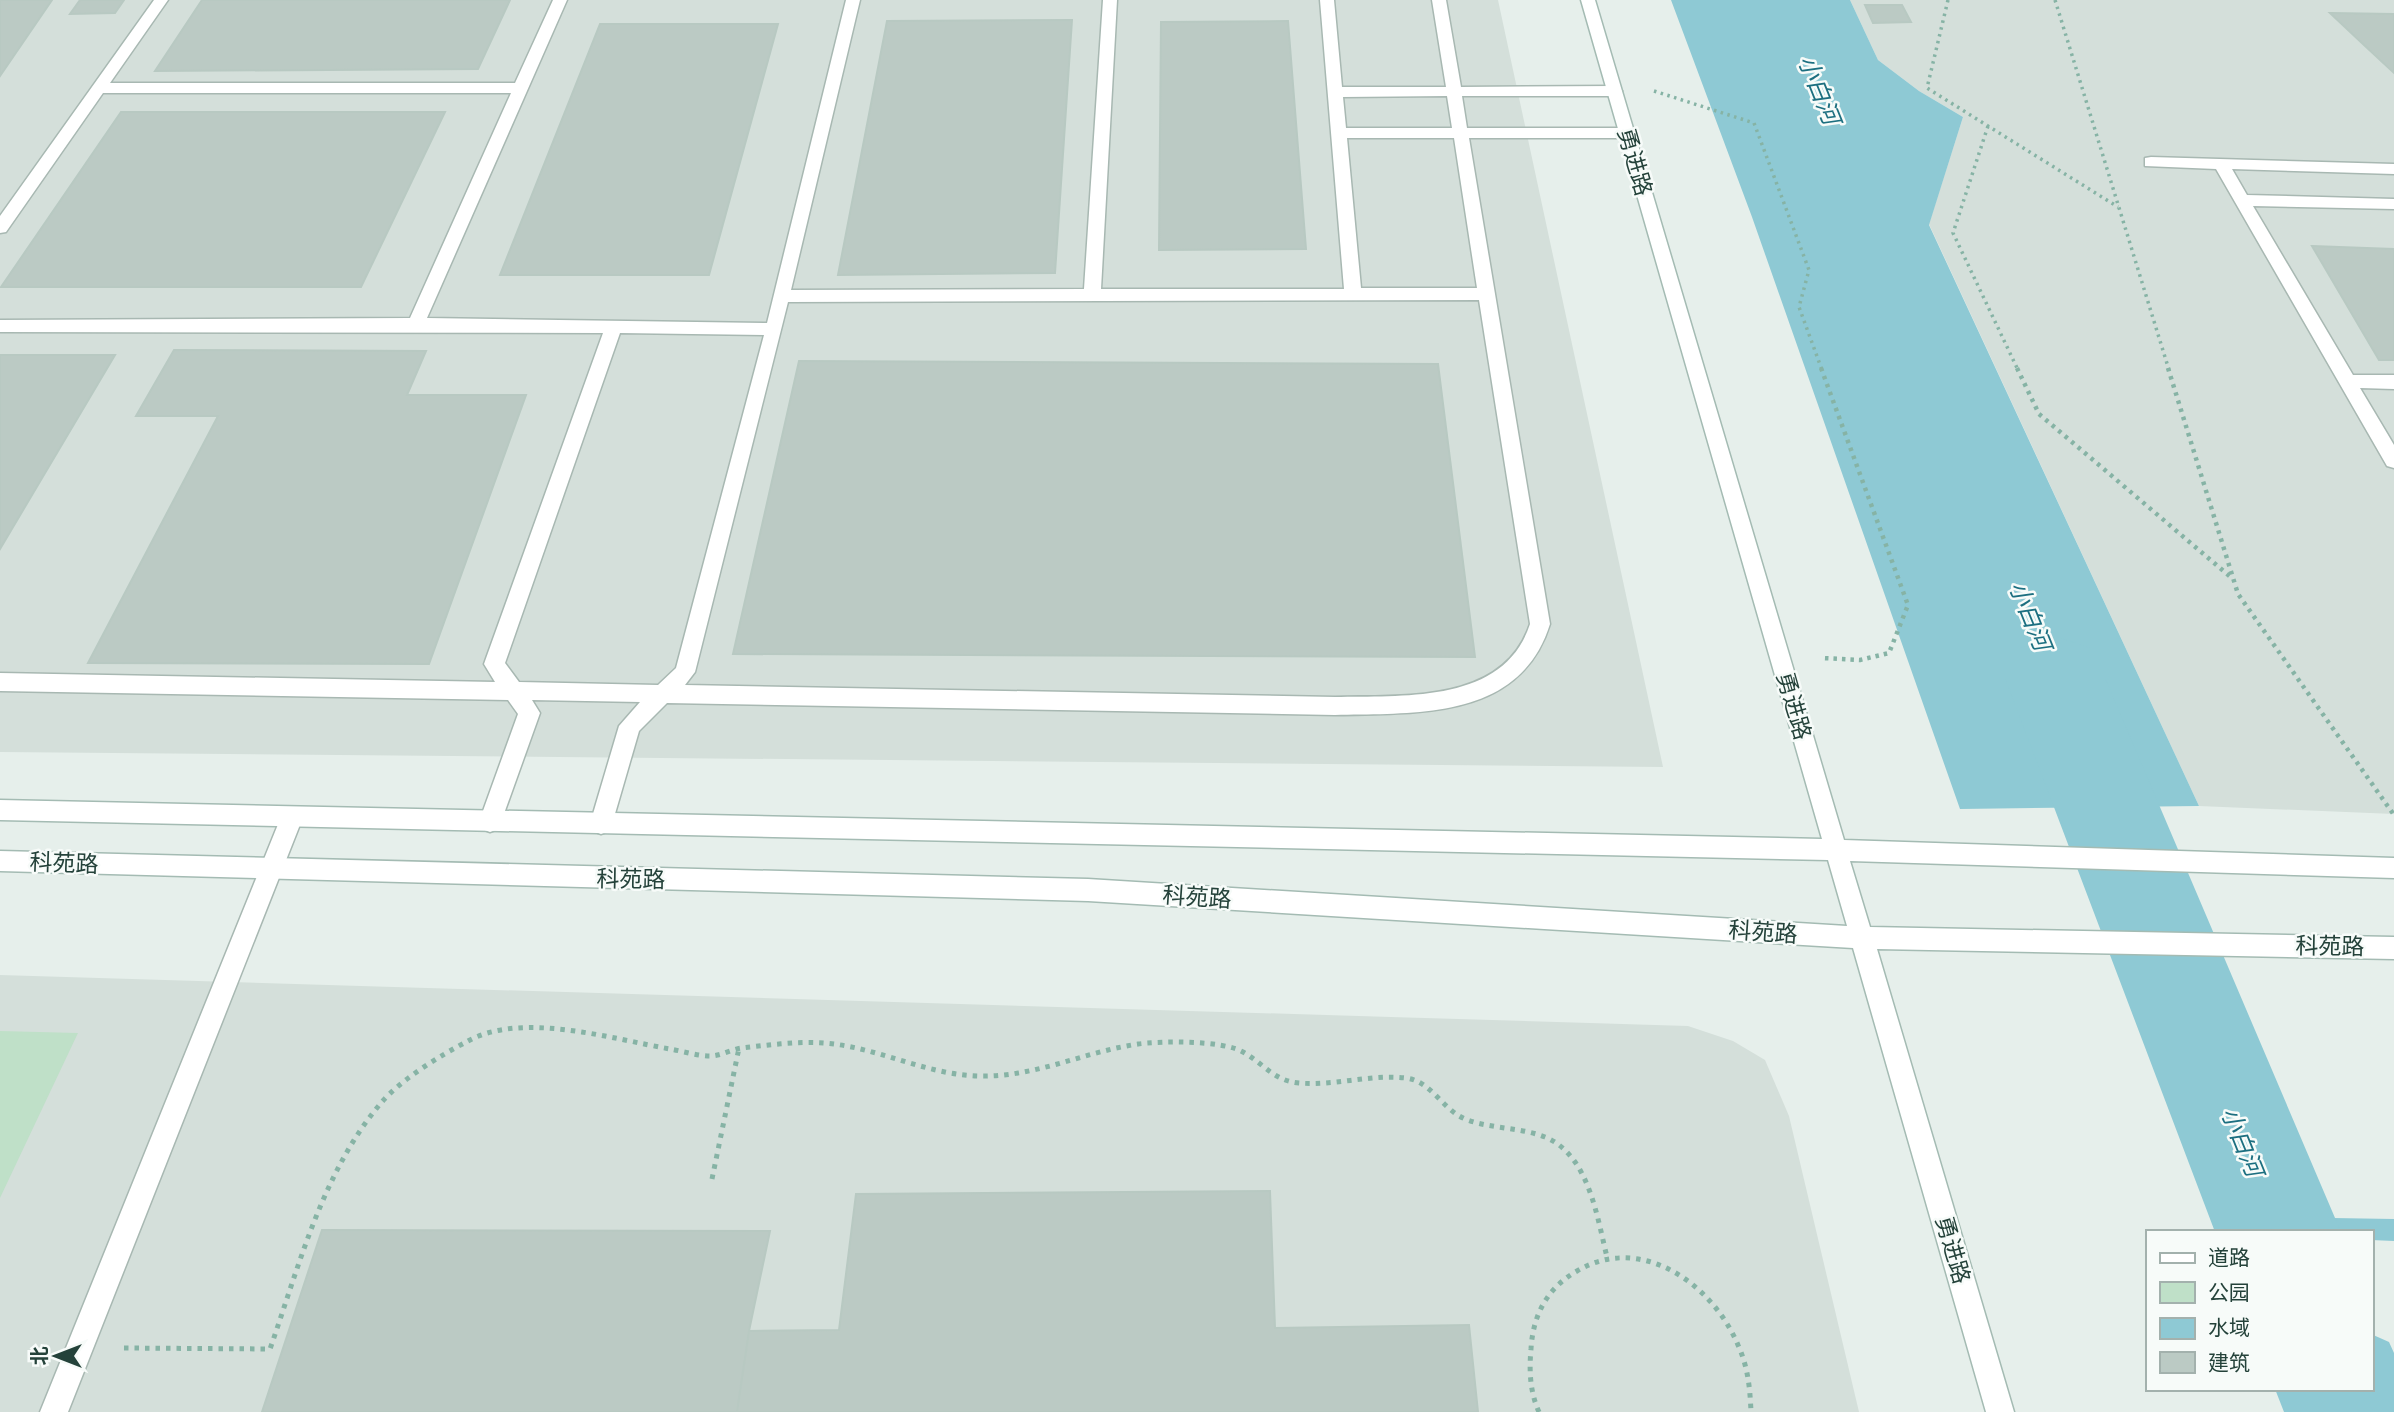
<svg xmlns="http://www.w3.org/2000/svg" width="2394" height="1412" font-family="Ubuntu,'Noto Sans SC',sans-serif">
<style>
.built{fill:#d4dfda}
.green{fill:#bfe0c8}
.water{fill:#8ec9d4}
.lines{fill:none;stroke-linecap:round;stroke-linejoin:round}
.stream{fill:#8ec9d4;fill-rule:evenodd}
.river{fill:#8ec9d4;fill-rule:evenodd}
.building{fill:#bbcac4;stroke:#b8c9c2;stroke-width:2}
.lane-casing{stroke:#a8b8b2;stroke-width:3}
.secondary-casing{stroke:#a4bbb3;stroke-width:3}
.path-far2{stroke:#86b3a5;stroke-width:3.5;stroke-dasharray:2.5 4.5;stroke-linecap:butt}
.path-far1{stroke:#86b3a5;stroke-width:4.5;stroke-dasharray:3.5 5;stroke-linecap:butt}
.path{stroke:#86b3a5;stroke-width:5;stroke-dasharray:4.5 6;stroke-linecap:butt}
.lane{fill:#fff;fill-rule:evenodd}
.secondary{fill:#fff;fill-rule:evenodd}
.labels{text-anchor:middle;stroke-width:5;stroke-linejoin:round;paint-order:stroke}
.street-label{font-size:23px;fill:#24423a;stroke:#f7fbf9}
.water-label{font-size:24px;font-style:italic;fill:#1c6f80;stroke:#f7fbf9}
</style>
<rect width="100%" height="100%" fill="#e6efeb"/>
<path class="built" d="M0 0H1498L1663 767 0 752Z
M1850 0H2394V814L2199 806 1929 224 1963 117 1919 91 1878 60Z
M0 975 1688 1026 1733 1041 1765 1060 1789 1116 1859 1412H0Z"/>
<path class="green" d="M0 1031 78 1033 0 1198Z"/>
<path class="water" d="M1671 0H1850L1878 60 1919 91 1963 117 1929 225 2199 806 1960 809 1752 217Z"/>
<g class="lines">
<path class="stream" d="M2276 1217 2394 1219V1241L2371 1240V1232H2267L2268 1220Z"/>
<path class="river" d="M2055 636 2090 648 2105 678 2341 1232H2215L2005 678 2020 648Z
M2371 1334 2389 1342 2394 1353V1412H2284L2275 1389H2371Z"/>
</g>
<path class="building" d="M0 0H52L0 76Z
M80 0H124L115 13 70 14Z
M202 0H510L478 69 155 71Z
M1865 5H1902L1911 22 1873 23Z
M2330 13 2394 14V73L2364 45Z
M1072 20 1055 273 838 275 887 21Z
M1288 21 1306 249 1159 250 1161 22Z
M600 24H778L709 275H500Z
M121 112H445L361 287H1Z
M2312 246 2394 249V360H2379Z
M174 350 426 351 407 395H526L429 664 88 663 218 416H136Z
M0 355H115L0 549Z
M799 361 1438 364 1475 657 733 654Z
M1270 1191 1275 1328 1469 1325 1478 1412H737L749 1331 839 1330 856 1194Z
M322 1230 770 1231 749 1331 737 1412H262Z"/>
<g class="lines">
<defs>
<path id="lane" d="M154 0H168L110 83H515L553 0H567L427 318 767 323 846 0H860L791 290 1084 289 1103 0H1117L1101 289H1344L1320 0H1334L1342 87H1446L1432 0H1446L1461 87 1614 86 1622 91 1614 96H1462L1467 128H1627L1635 133 1627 138H1469L1550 624C1520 720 1418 713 1335 715L667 703 639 731 612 824 609 831 601 834 593 831 590 824 619 726 640 702 532 700 540 713 501 822 498 829 490 832 482 829 479 822 518 714 508 700 0 691V673L495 682 484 664 603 333 0 332V320L410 318 511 93H103L6 232 0 233V216ZM1447 96 1452 128H1346L1343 97ZM1347 138H1454L1477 288H1361ZM1479 300 1530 624C1504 704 1404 695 1335 697L685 685 695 672 788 302ZM620 333 764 335 676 668 658 685 519 682 505 663Z
M2151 157 2394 164V174L2232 169 2247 195 2394 199V209L2253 206 2353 375H2394V389L2360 388 2394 445V468L2387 466 2216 169 2145 166V158Z
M292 807 300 810 303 817 68 1412H40L281 817 284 810Z"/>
<path id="secondary" d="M1581 0H1595L1844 840 2394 858V878L1850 861 1870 927 2394 937V959L1877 949 2014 1412H1986L1853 948 1088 901 0 871V851L1088 879 1847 926 1828 860 0 820V800L1822 839Z"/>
</defs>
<use href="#lane" class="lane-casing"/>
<use href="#secondary" class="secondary-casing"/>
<path class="path-far2" d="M1948 0 1927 88 2118 207
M2055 0 2169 370
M1654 91 1754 123 1809 270 1799 307 1822 370
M1988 126 1953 233 2018 370"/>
<path class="path-far1" d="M1821 368 1908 605 1889 653 1860 660 1822 658
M2017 368 2039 414 2233 579
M2168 368 2238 594 2394 815"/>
<path class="path" d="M712 1179 739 1048
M124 1348 270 1349C299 1266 323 1171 381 1103 400 1080 441 1055 468 1041 522 1011 612 1039 670 1049 682 1051 698 1056 710 1056 721 1056 732 1049 742 1048 768 1045 798 1041 824 1043 877 1047 924 1074 977 1076 1034 1078 1083 1052 1138 1044 1162 1041 1222 1040 1243 1052 1263 1063 1274 1081 1299 1083 1335 1086 1370 1074 1406 1078 1431 1081 1442 1109 1465 1119 1490 1129 1520 1127 1545 1137 1589 1155 1597 1217 1607 1257
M1539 1412C1530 1392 1529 1371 1531 1349 1533 1315 1547 1288 1577 1271 1640 1233 1712 1283 1738 1345 1748 1367 1750 1388 1751 1412"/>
<use href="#lane" class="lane"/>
<use href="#secondary" class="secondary"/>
</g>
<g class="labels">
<g class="street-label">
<text transform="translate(1635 162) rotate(74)" y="8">勇进路</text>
<text transform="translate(1794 706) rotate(74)" y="8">勇进路</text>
<text transform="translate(64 863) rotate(2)" y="8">科苑路</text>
<text transform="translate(631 879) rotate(1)" y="8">科苑路</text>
<text transform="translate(1197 897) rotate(4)" y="8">科苑路</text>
<text transform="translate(1763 932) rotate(4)" y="8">科苑路</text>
<text transform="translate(2330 946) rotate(1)" y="8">科苑路</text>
<text transform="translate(1953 1250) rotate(74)" y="8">勇进路</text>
</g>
<g class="water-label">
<text transform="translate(1819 90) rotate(68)" y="8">小白河</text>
<text transform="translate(2030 616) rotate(68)" y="8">小白河</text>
<text transform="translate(2242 1142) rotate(68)" y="8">小白河</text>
</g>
</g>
<rect x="2146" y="1230" width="228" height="161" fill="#f7fbf9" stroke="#a3b1ad" stroke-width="2"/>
<rect x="2160" y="1253" width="35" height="10" fill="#ffffff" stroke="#a3b1ad" stroke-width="2"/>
<text x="2208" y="1265" font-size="21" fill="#24423a">道路</text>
<rect x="2160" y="1282" width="35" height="21" fill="#bfe0c8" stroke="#a3b1ad" stroke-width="2"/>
<text x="2208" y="1300" font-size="21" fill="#24423a">公园</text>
<rect x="2160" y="1318" width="35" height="21" fill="#8ec9d4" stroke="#a3b1ad" stroke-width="2"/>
<text x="2208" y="1335" font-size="21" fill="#24423a">水域</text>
<rect x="2160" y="1352" width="35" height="21" fill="#bbcac4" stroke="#a3b1ad" stroke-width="2"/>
<text x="2208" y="1370" font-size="21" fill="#24423a">建筑</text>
<g transform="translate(56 1356) rotate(270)" stroke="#f7fbf9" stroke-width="5" paint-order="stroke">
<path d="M0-5L12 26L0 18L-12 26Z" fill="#24423a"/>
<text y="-10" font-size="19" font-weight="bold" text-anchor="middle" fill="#24423a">北</text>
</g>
</svg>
